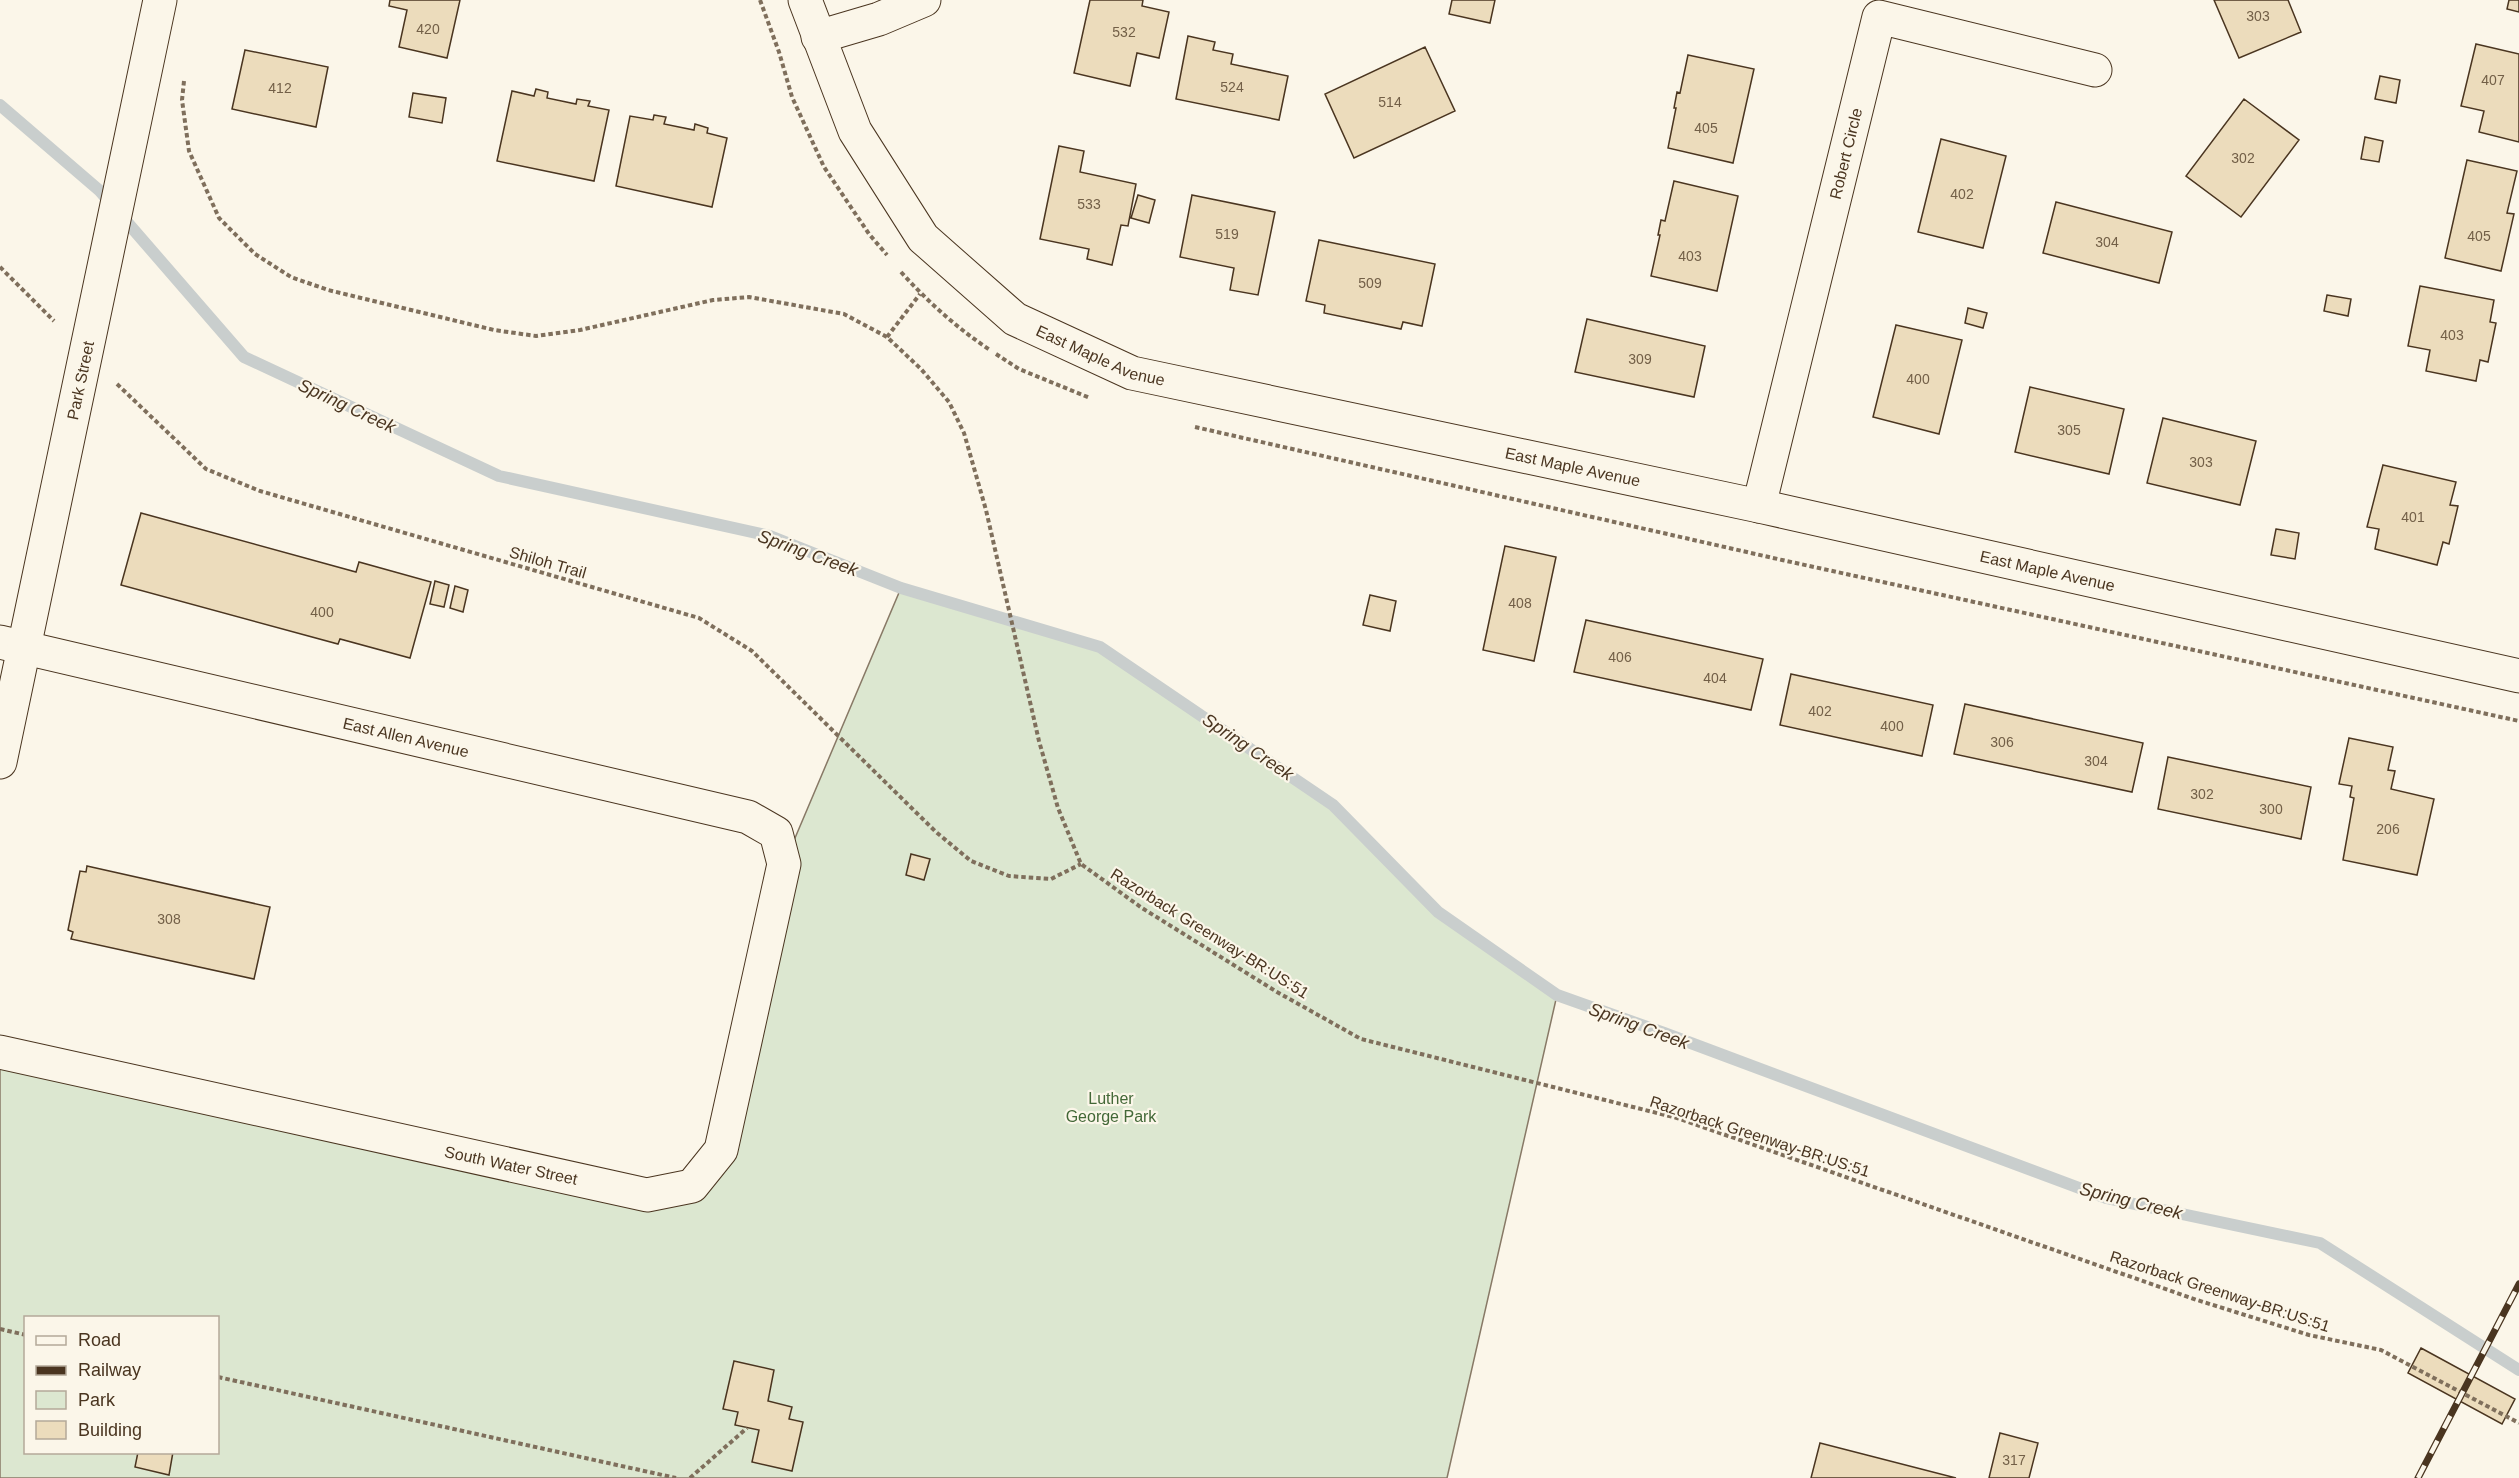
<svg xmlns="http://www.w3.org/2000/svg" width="2519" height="1478" font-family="Helvetica,sans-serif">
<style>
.green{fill:#dce7d0;stroke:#887966;stroke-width:1.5;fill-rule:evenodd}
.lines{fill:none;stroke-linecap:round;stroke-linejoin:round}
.stream{stroke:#c9cecd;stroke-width:12}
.building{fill:#ecdcbc;stroke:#4a3520;stroke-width:1.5}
.minor-casing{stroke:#4a3520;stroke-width:35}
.tertiary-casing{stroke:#4a3520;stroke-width:35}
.path{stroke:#7f6f5c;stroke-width:4;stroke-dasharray:4.5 3;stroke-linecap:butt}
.minor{stroke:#fbf6e9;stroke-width:33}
.tertiary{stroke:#fbf6e9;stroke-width:33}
.rail-casing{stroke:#4a3520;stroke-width:7}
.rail{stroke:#fbf6e9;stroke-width:4.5;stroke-dasharray:14;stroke-linecap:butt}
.labels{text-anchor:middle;stroke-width:4.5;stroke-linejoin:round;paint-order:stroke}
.number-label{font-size:14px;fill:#725f47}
.street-label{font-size:16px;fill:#4a3520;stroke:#fbf6e9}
.park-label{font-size:16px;fill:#436837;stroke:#fbf6e9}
.water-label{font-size:18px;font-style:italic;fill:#4a3520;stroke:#fbf6e9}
</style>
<rect width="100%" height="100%" fill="#fbf6e9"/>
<path class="green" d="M901 588 1100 647 1333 805 1438 912 1557 995 1447 1478H0V1052L647 1194 721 1149 784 864ZM26 1318H218V1452H26Z"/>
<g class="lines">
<path class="stream" d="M0 105 100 191 244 357 499 476 770 536 901 588 1100 647 1333 805 1438 912 1557 995 1664 1033 2106 1198 2320 1243 2519 1370"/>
</g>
<path class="building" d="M390 0H460L447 58 399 47 407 10 389 6Z
M1090 0H1143L1142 6 1169 12 1159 58 1137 53 1130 86 1074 73Z
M1452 0H1495L1490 23 1449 14Z
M2214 0H2288L2301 32 2239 58Z
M2509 0H2519V12L2507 9Z
M1188 36 1215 42 1213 50 1233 54 1231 64 1288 76 1279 120 1176 99Z
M2476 44 2519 54V142L2479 132 2484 111 2461 106Z
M1425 47 1455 111 1354 158 1325 94Z
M245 50 328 67 316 127 232 109Z
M1688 55 1754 69 1733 163 1668 148 1676 108H1674L1677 92 1680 93Z
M2380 76 2400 80 2396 103 2375 99Z
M536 89 548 92 547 98 576 104 577 99 590 101 588 106 609 110 594 181 497 161 512 91 534 96Z
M413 93 446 98 442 123 409 117Z
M2244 99 2299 140 2241 217 2186 176Z
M654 115 666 117 664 124 694 130 695 124 708 128 707 133 727 138 712 207 616 186 630 116 653 120Z
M2365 137 2383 141 2379 162 2361 159Z
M1941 139 2006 156 1983 248 1918 232Z
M1059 146 1084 151 1080 172 1136 184 1128 226 1121 225 1112 265 1087 259 1089 249 1040 239Z
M2467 160 2517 171 2507 213 2514 214 2501 271 2445 258Z
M1674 181 1738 196 1717 291 1651 276 1660 235H1658L1661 220 1665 221Z
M1138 195 1155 200 1149 223 1131 218Z
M1192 195 1275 212 1258 295 1230 290 1234 268 1180 257Z
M2056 202 2172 232 2159 283 2043 253Z
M1319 240 1435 264 1422 326 1403 322 1401 329 1324 313 1325 305 1306 301Z
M2420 286 2494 300 2490 322 2496 323 2488 362 2480 360 2476 381 2426 371 2430 350 2408 346Z
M2327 295 2351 299 2348 316 2324 311Z
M1968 308 1987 313 1983 328 1965 323Z
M1587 319 1705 346 1694 397 1575 372Z
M1896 325 1962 340 1939 434 1873 417Z
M2030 387 2124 409 2109 474 2015 452Z
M2163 418 2256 441 2240 505 2147 483Z
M2383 465 2456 482 2450 505 2458 506 2449 544 2443 542 2437 565 2375 549 2379 529 2367 527Z
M141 513 356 572 359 562 431 582 410 658 340 639 338 644 121 585Z
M2276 529 2299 533 2295 559 2271 555Z
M1505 546 1556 557 1534 661 1483 650Z
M435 581 449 585 444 607 430 604Z
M455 586 468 590 463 612 450 608Z
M1370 595 1396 601 1390 631 1363 625Z
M1586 620 1763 659 1751 710 1574 672Z
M1791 674 1933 705 1922 756 1780 725Z
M1965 704 2143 743 2132 792 1954 754Z
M2349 738 2393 747 2388 770 2395 771 2391 789 2434 799 2417 875 2343 860 2354 798 2350 797 2352 786 2339 784Z
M2168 757 2311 787 2301 839 2158 809Z
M911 854 930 859 924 880 906 875Z
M87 866 270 907 254 979 71 939 73 932 68 930 80 871 86 872Z
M2421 1348 2515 1399 2502 1424 2408 1373Z
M734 1361 774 1370 768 1401 792 1407 789 1419 803 1422 792 1471 752 1462 759 1430 735 1425 738 1412 723 1409Z
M2000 1433 2038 1443 2029 1478H1989Z
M1820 1443 1956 1478H1811Z
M138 1452H173L169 1475 135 1467Z"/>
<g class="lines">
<defs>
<g id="minor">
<path id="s1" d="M805 0 855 131 923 238 1015 319 1132 373 1759 506 2519 676"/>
<path d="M818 37 879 19 924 0"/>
<path id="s2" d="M1759 506 1879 17 2095 70"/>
<path id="s3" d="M0 642 748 817 776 833 784 864 721 1150 692 1186 647 1195 0 1052"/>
</g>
<g id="tertiary">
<path id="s4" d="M0 762 160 0"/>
</g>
</defs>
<use href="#minor" class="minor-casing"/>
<use href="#tertiary" class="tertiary-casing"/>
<path class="path" d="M760 0 779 52 792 97 824 167 869 234 887 255
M184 81 182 100 189 151 219 218 255 254 291 277 328 290 494 330 536 336 580 330 713 300 749 297 844 314 887 337 921 369 949 402 964 433 986 510 1039 741 1058 808 1081 864 1142 908 1277 992 1361 1039 1677 1118 2197 1300 2309 1335 2381 1350 2519 1423
M0 267 54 321
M901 272C928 302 957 328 990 350
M887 337 920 294
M996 354 1019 369 1090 398
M117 384 206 469 260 491 699 618 752 651 936 832 971 861 1009 876 1051 879 1081 864
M1195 427 1782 560 2519 721
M0 1329 26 1335
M218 1377 676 1478
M690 1478 747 1428"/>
<use href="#minor" class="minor"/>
<use href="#tertiary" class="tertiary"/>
<defs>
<path id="rail" d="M2418 1478 2519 1284"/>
</defs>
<use href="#rail" class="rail-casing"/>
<use href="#rail" class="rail"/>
</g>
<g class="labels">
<g class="number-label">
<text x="2258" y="21">303</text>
<text x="428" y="34">420</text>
<text x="1124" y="37">532</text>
<text x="2493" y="85">407</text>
<text x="1232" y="92">524</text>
<text x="280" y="93">412</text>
<text x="1390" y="107">514</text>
<text x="1706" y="133">405</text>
<text x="2243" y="163">302</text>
<text x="1962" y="199">402</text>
<text x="1089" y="209">533</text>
<text x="1227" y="239">519</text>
<text x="2479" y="241">405</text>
<text x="2107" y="247">304</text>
<text x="1690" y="261">403</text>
<text x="1370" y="288">509</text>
<text x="2452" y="340">403</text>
<text x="1640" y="364">309</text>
<text x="1918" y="384">400</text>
<text x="2069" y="435">305</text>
<text x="2201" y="467">303</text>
<text x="2413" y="522">401</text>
<text x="1520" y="608">408</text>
<text x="322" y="617">400</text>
<text x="1620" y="662">406</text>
<text x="1715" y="683">404</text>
<text x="1820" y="716">402</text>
<text x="1892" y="731">400</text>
<text x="2002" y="747">306</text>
<text x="2096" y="766">304</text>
<text x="2202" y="799">302</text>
<text x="2271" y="814">300</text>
<text x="2388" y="834">206</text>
<text x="169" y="924">308</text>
<text x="2014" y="1465">317</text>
</g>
<g class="street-label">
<text dy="6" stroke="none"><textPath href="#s2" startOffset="363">Robert Circle</textPath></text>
<text dy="6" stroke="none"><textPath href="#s1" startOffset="483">East Maple Avenue</textPath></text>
<text dy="6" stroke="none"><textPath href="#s4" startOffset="390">Park Street</textPath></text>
<text dy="6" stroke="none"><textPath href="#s1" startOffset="969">East Maple Avenue</textPath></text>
<text transform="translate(548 562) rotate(16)" y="6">Shiloh Trail</text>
<text dy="6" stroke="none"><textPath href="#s1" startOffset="1455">East Maple Avenue</textPath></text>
<text dy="6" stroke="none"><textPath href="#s3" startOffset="417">East Allen Avenue</textPath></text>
<text transform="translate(1210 933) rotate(32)" y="6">Razorback Greenway-BR:US:51</text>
<text transform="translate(1760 1136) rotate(18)" y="6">Razorback Greenway-BR:US:51</text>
<text transform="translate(511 1165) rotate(12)" y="6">South Water Street</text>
<text transform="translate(2220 1291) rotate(18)" y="6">Razorback Greenway-BR:US:51</text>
</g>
<g class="park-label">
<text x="1111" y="1104">Luther<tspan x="1111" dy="18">George Park</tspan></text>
</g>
<g class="water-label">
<text transform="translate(347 406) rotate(25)" y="6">Spring Creek</text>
<text transform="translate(808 553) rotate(20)" y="6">Spring Creek</text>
<text transform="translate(1248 747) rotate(34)" y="6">Spring Creek</text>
<text transform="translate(1639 1026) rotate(20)" y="6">Spring Creek</text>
<text transform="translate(2131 1201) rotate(14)" y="6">Spring Creek</text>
</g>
</g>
<rect x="24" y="1316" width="195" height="138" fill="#fbf6e9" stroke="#b4a999" stroke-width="1.5"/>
<rect x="36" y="1336" width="30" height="9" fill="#fbf6e9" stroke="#b4a999" stroke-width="1.5"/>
<text x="78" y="1346" font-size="18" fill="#4a3520">Road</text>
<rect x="36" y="1366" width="30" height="9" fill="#4a3520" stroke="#b4a999" stroke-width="1.5"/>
<text x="78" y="1376" font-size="18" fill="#4a3520">Railway</text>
<rect x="36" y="1391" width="30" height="18" fill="#dce7d0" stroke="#b4a999" stroke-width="1.5"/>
<text x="78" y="1406" font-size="18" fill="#4a3520">Park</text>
<rect x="36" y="1421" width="30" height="18" fill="#ecdcbc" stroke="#b4a999" stroke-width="1.5"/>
<text x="78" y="1436" font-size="18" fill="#4a3520">Building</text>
</svg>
